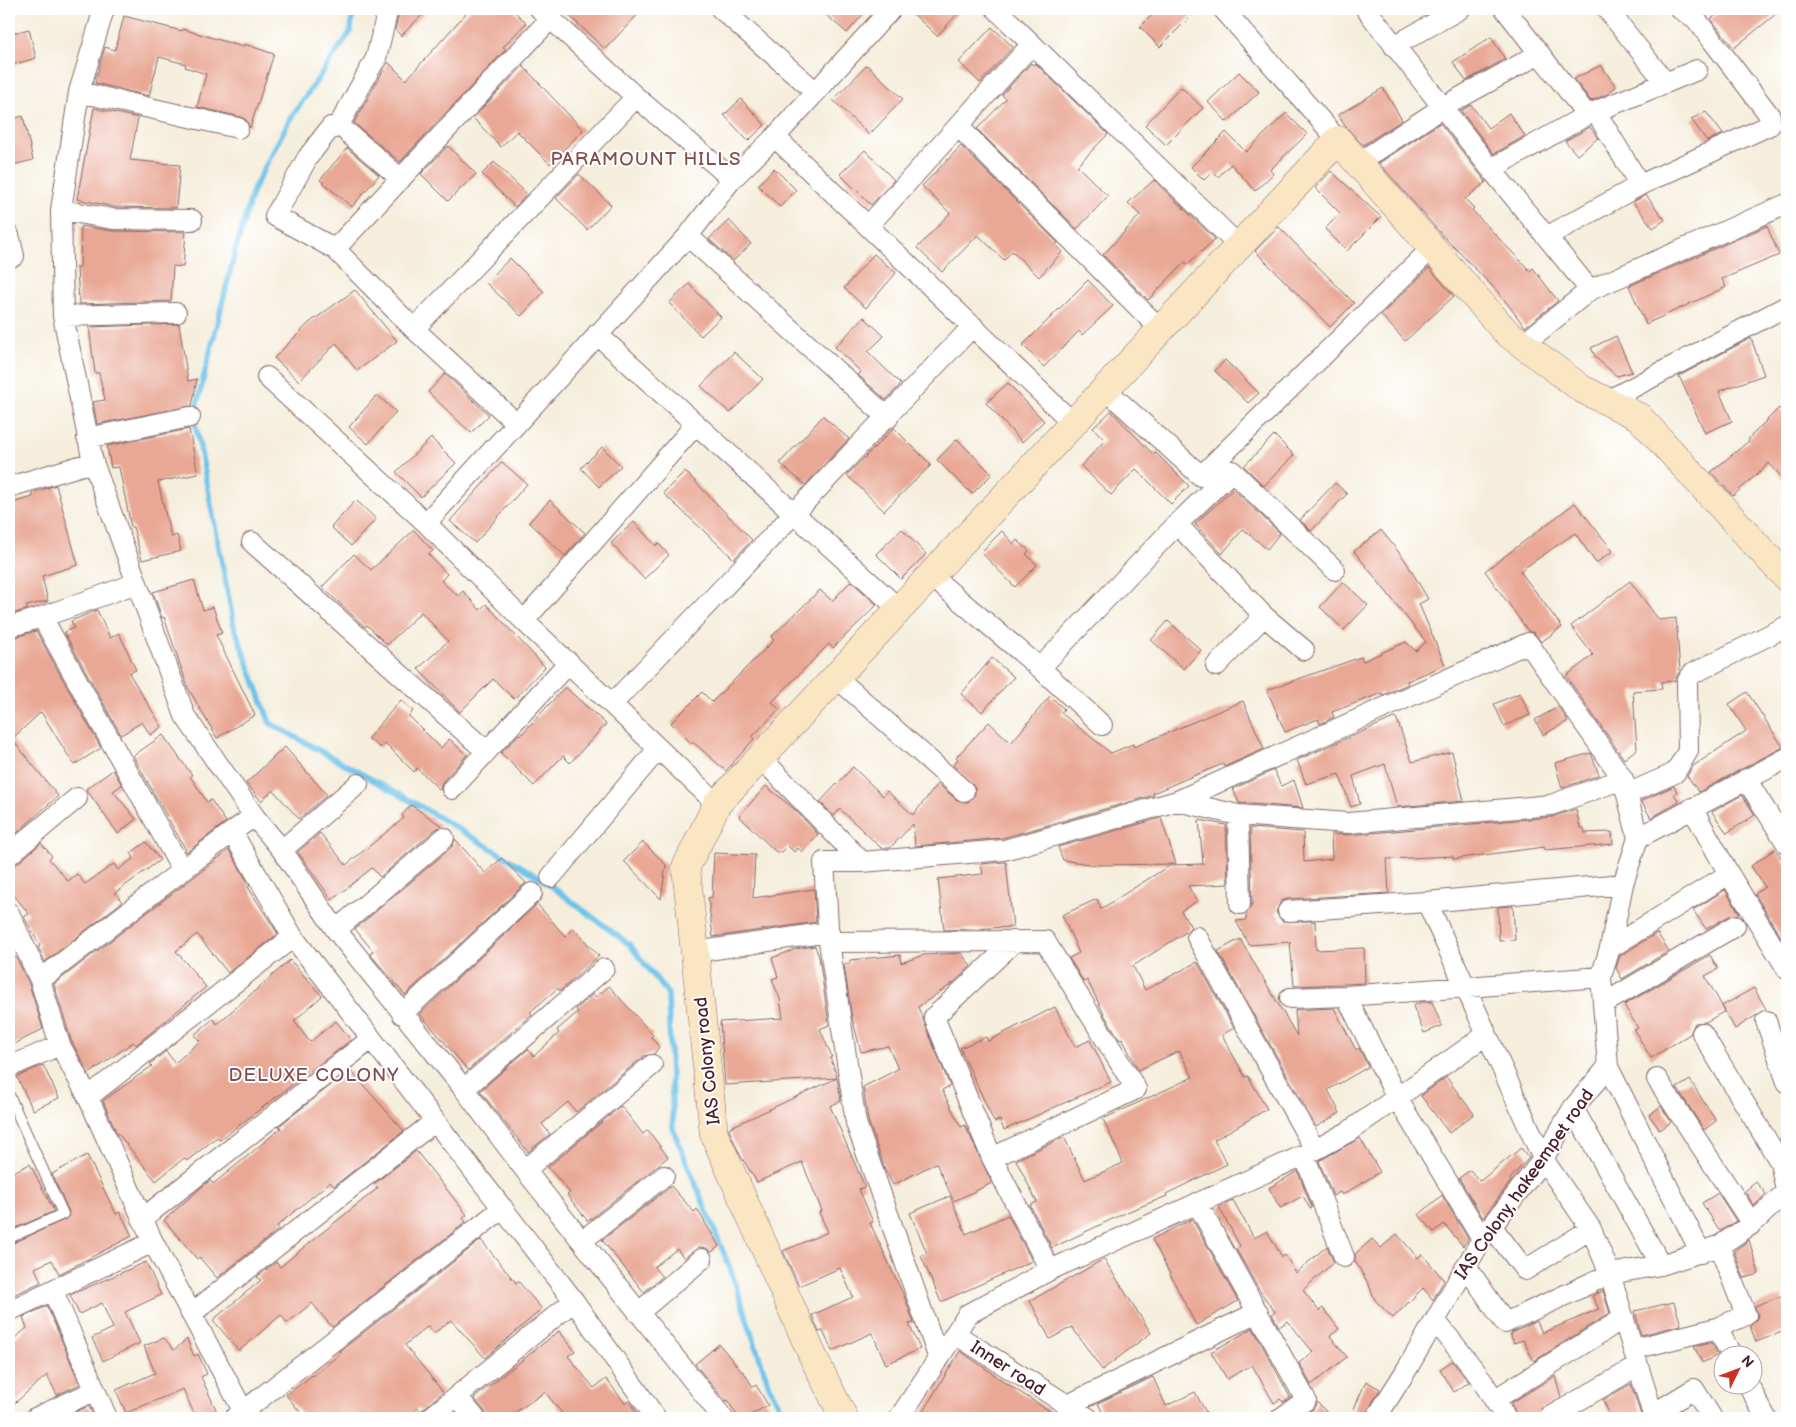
<svg xmlns="http://www.w3.org/2000/svg" width="1796" height="1427" font-family="'Balsamiq Sans',sans-serif">
<style>
.lines{fill:none;stroke-linecap:round;stroke-linejoin:round}
.stream{stroke:#6ec3ea;stroke-width:5.5}
.building{fill:#e9a895}
.lane-casing{stroke:#866769;stroke-width:12}
.street-casing{stroke:#866769;stroke-width:22}
.secondary-casing{stroke:#866769;stroke-width:29}
.lane{stroke:#fff;stroke-width:10}
.street{stroke:#fff;stroke-width:20}
.secondary{stroke:#fbe6c4;stroke-width:28}
.labels{text-anchor:middle;stroke-width:4;stroke-linejoin:round;paint-order:stroke}
.street-label{font-size:18px;fill:#4a1f2b;stroke:#fff}
.neighbourhood-label{font-size:19px;letter-spacing:1px;fill:#824f50;stroke:#fff}
</style>
<rect width="100%" height="100%" fill="#fff"/>
<filter id="ink" filterUnits="userSpaceOnUse"><feTurbulence type="fractalNoise" baseFrequency=".02" numOctaves="2"/><feDisplacementMap in="SourceGraphic" scale="10" xChannelSelector="R" yChannelSelector="G"/><feConvolveMatrix kernelMatrix="1 2 1 2 8 2 1 2 1" color-interpolation-filters="sRGB"/></filter>
<filter id="wash" filterUnits="userSpaceOnUse"><feTurbulence type="fractalNoise" baseFrequency=".0096" numOctaves="4" result="noise"/><feDisplacementMap in="SourceGraphic" scale="20" xChannelSelector="R" yChannelSelector="G"/><feGaussianBlur stdDeviation="1.12" result="paint"/><feColorMatrix in="noise" values="0 0 0 0 0 0 0 0 0 0 0 0 0 0 0 0 0 1.4 0 .05"/><feComposite in="paint" operator="in"/></filter>
<g filter="url(#wash)">
<rect width="100%" height="100%" fill="#f5eedc"/>
<g class="lines">
<path class="stream" d="M353 9 351 31 290 119 253 190 235 252 194 416 234 626 270 723 418 805 539 877 630 945 668 994 673 1129 731 1271 769 1386 786 1418"/>
</g>
<g id="blocks">
<path class="building" d="M400 9H428L401 36 395 29Z
M470 9H512L526 23 503 47 506 49 400 162 354 123 388 62 406 80Z
M562 9H643L605 49Z
M819 9H868L847 33Z
M908 9H962L937 36Z
M1158 9H1198L1160 47 1140 27Z
M1723 9H1782L1734 48 1711 19Z
M124 16 182 31 183 29 243 47 244 44 274 54 250 128 246 120 241 117 197 107 206 74 185 67 186 64 159 57 149 96 95 83 105 47 115 50Z
M992 27 1013 47 980 83 959 62Z
M29 29 36 58 9 66V34Z
M1491 37 1505 59 1466 81 1453 62Z
M1031 63 1033 65 1035 63 1108 134 1077 166 1108 196 1077 229 977 129 1006 99 1002 95Z
M867 65 903 99 869 135 833 100Z
M1601 65 1616 87 1607 94 1591 101 1574 79Z
M523 66 583 130 550 164 517 131 501 147 473 118Z
M1239 72 1259 92 1227 122 1208 102Z
M1181 87 1203 108 1166 145 1145 125Z
M1383 88 1402 120 1363 145 1345 126 1338 115Z
M741 99 765 125 748 141 724 115Z
M1471 105 1488 128 1509 113 1525 136 1494 154 1461 111Z
M94 108 138 118 130 160 180 165 176 208 114 207 77 199Z
M1706 112 1723 134 1707 141 1691 119Z
M1286 113 1307 134 1270 170 1273 174 1255 191 1231 164 1218 177 1213 172 1204 180 1191 167 1226 132 1246 152Z
M23 116 33 160 9 166V120Z
M1440 123 1486 182 1465 199 1474 208 1472 210 1530 271 1533 268 1558 301 1525 327 1499 293 1443 236 1379 163Z
M1590 127 1598 138 1577 155 1565 141Z
M448 146 476 174 448 201 421 174Z
M961 146 1058 243 1056 245 1062 252 1039 277 1012 251 1004 260 978 235 942 272 917 248 950 213 922 186Z
M347 148 379 175 352 207 320 180Z
M865 150 894 180 871 205 840 174Z
M494 162 527 194 515 207 482 174Z
M774 168 796 190 780 207 758 185Z
M1331 171 1381 217 1347 251 1325 229 1340 213 1315 188Z
M579 174 611 205 587 230 556 198Z
M1154 180 1215 239 1188 264 1185 262 1148 300 1103 255 1140 215 1128 203Z
M1646 195 1665 220 1653 228 1633 202Z
M729 220 751 244 733 261 709 239Z
M81 226 113 231 186 232 183 267 173 266 171 301 79 304 77 267H80Z
M1767 226 1779 255 1722 279 1726 287 1646 324 1629 286Z
M1279 227 1354 303 1330 327 1255 251Z
M874 254 896 273 866 308 844 288Z
M510 258 544 292 521 316 486 283Z
M1429 268 1454 296 1405 341 1381 315Z
M1088 280 1113 306 1082 335 1079 331 1044 367 1023 345Z
M689 284 721 317 701 336 669 303Z
M355 290 397 341 357 371 336 343 299 381 274 358 309 323Z
M864 317 884 336 868 352 901 384 886 400 858 375 861 372 835 347Z
M179 324 188 381 197 379 192 406 97 424 93 402 105 400 99 373H95L89 327Z
M1616 336 1632 372 1617 376 1597 359 1591 348Z
M1751 338 1764 375 1719 391 1732 421 1705 433 1679 376Z
M734 352 763 379 730 413 701 386Z
M1225 360 1259 393 1248 403 1215 371Z
M445 374 489 415 471 433 428 392Z
M1008 383 1044 421 1022 442 986 403Z
M377 395 396 412 368 444 349 427Z
M1779 408 1787 417V483L1769 463 1733 496 1711 472 1749 441V438Z
M1111 411 1153 454 1155 452 1189 486 1171 504 1136 469 1111 495 1081 466 1105 440 1093 428Z
M823 416 849 439 805 485 780 463Z
M894 428 931 465 884 511 847 475Z
M189 429 198 474 158 482 171 537 177 535 181 551 142 560 133 527H131L119 467 111 468 107 446Z
M1274 435 1294 455 1264 486 1244 466Z
M431 438 456 463 421 497 396 472Z
M957 439 992 474 972 494 937 460Z
M602 447 621 466 599 487 581 468Z
M502 462 527 484 475 543 450 521Z
M685 471 752 540 734 559 663 493Z
M1335 483 1347 494 1311 531 1300 520Z
M56 485 78 565 42 576 48 601 26 606 28 609 9 615V504L33 497 32 493Z
M1233 489 1280 533 1267 549 1243 529 1222 554 1195 524Z
M356 500 376 519 351 546 331 527Z
M550 500 585 533 565 556 529 522Z
M1575 503 1613 551 1596 563 1575 533 1520 571 1562 627 1541 642 1534 633 1528 631 1485 571Z
M634 522 656 546 658 543 669 555 644 579 611 543Z
M902 529 926 554 901 579 876 554Z
M414 530 433 551 428 554 447 574 441 581 458 596 463 591 480 610 486 604 545 667 514 699 493 679 460 712 418 669 448 641 421 612 387 645 367 625 365 627 322 587 354 554 371 570Z
M1381 530 1405 560 1428 599 1419 604 1445 665 1407 681 1408 684 1383 695 1382 693 1332 712 1334 717 1320 724 1318 719 1285 732 1267 690 1361 657 1363 661 1406 642 1416 651 1426 642 1354 551Z
M1002 531 1014 544 1017 540 1029 551 1026 554 1037 565 1015 587 981 552Z
M194 580 203 610 213 607 222 633 216 635 255 715 217 738 188 688 164 617 162 618 153 592Z
M851 581 877 605 833 648 829 644 772 702 779 709 752 737 754 739 726 771 693 742 692 744 671 723 702 692 712 702 774 640 771 637 820 590 832 601Z
M1630 581 1659 620 1676 618 1680 671 1675 681 1661 682 1662 689 1633 691 1637 749 1624 759 1566 676 1593 655 1571 626Z
M1343 582 1368 605 1344 630 1320 607Z
M97 610 110 638 119 633 136 670 129 673 162 727 150 735 142 722 121 735 64 632 74 628 71 621Z
M1168 621 1201 650 1184 669 1151 640Z
M36 631 101 748 74 765 41 712 12 739 58 796 9 840V639Z
M992 658 1014 677 982 712 961 694Z
M565 687 606 724 570 763 563 756 534 786 501 753 519 734 521 735Z
M1747 692 1783 747 1699 792 1687 776 1693 766 1746 731 1729 704Z
M1520 693 1530 715 1504 726 1494 704Z
M1050 696 1064 709 1061 713 1111 753 1133 744 1134 747 1243 701 1264 749 1224 767 1223 764 1188 778 1153 793 1154 795 1002 838 915 846 913 824 890 848H881L840 809 834 816 820 802 853 767 883 796 887 791 913 815 938 784 957 800 968 802 975 794V788L953 765 958 759 956 757 989 722 1011 743Z
M401 700 413 711 409 716 441 748 449 739 467 755 443 781 440 790 417 768 414 772 385 743 380 748 368 738Z
M1558 707 1568 721 1543 735 1535 720Z
M1396 717 1412 762 1452 752 1464 801 1397 807 1385 764 1353 776 1360 804 1351 807 1339 774 1306 784 1297 760Z
M163 735 192 775 190 776 207 802 211 800 226 822 187 852 133 756Z
M285 747 327 795 299 819 273 790 261 801 246 783Z
M1591 753 1599 775 1562 788 1555 763Z
M113 770 122 785 113 791 136 819 118 834 86 789Z
M1274 770 1281 786 1294 780 1303 808 1239 803 1233 789Z
M766 786 794 809 818 834 802 852 798 848 794 852 788 846 782 852H776L739 816Z
M1674 786 1677 792 1674 794 1679 802 1651 818 1641 801Z
M1742 795 1755 815 1727 833 1712 812Z
M411 805 442 826 436 829 380 877 372 868 332 900 298 852 320 833 346 865 404 818 402 815Z
M1576 809 1580 828H1584L1585 833 1612 832 1613 844 1545 850 1544 847 1453 859V856L1387 859 1389 893 1287 899 1281 901 1276 912 1282 921H1315L1316 950 1364 948 1365 983 1294 986 1290 942 1249 945 1236 921 1246 920V914L1252 904 1250 828 1303 832 1304 862 1332 859 1331 834 1349 835 1552 817Z
M1161 818 1176 864 1095 865 1063 860 1058 847Z
M1199 820 1226 825 1228 884 1188 886 1197 901 1181 911 1191 927 1186 932 1133 966 1145 990 1197 962 1234 1028 1222 1035 1245 1077 1248 1076 1267 1109 1214 1140 1227 1164 1166 1194 1167 1196 1127 1212 1052 1248 1030 1205 1037 1202 1016 1160 1064 1137 1085 1180 1123 1163 1103 1119 1193 1077 1179 1051 1138 1070 1122 1038 1120 1040 1105 1016 1087 980 1084 982 1069 958 1079 953 1062 915 1097 899 1101 909 1170 865 1203 864Z
M455 839 485 873 502 858 526 883 405 995 370 954 373 951 355 929 452 847Z
M146 842 160 860 115 893 122 902 45 962 38 947 40 946 24 917 29 914 9 889V867L17 864 41 843 52 856 49 859 68 881 77 874 85 884 114 864 118 870 134 858 131 853Z
M643 842 666 865 661 899 624 861Z
M1775 849 1787 866V947L1755 894 1765 887 1751 866Z
M229 850 250 886 248 887 278 934 228 973 197 934 176 951 206 987 136 1045 133 1042 89 1074 71 1040 54 984Z
M714 853 755 855 753 898 814 889 816 922 713 937 708 898 712 897Z
M1006 862 1013 927 944 930 938 879 983 874 981 864Z
M1725 890 1740 914 1729 916 1706 929 1693 910Z
M537 904 565 936 573 928 599 956 560 991 558 988 530 1012 532 1014 468 1070 420 1014Z
M1513 906 1515 940 1499 941 1498 907Z
M1657 933 1669 951 1622 979 1616 968 1620 956Z
M1240 939 1297 1036 1295 1010 1334 1008 1356 1050 1359 1048 1368 1067 1328 1090 1340 1113 1316 1127 1218 951Z
M815 946 819 957 829 1025 820 1029 832 1057H830L836 1073 841 1101 830 1106 865 1187 859 1189 873 1222 870 1223 904 1296 914 1323 909 1324 920 1349 886 1364 872 1333 832 1351 823 1331 819 1332 812 1315 853 1297 840 1268 799 1286 783 1251 828 1232 819 1212 822 1211 802 1162 757 1182 740 1155 729 1130V1128L837 1078 725 1085 720 1022 783 1018 780 999 772 979 778 977 772 958 796 949Z
M961 953 971 966 953 983 918 1007 950 1086 942 1090 961 1127 965 1125 992 1183 954 1201 936 1163 893 1185 885 1170 868 1120 863 1087 898 1069 888 1046 861 1052 852 1017 844 965 850 963V960L900 955 901 963 924 955Z
M1710 955 1718 969 1705 976 1725 1011 1706 1022 1695 1023 1690 1034 1651 1058 1634 1030 1638 1028 1624 1005Z
M16 957 29 984 43 1029 9 1047V960Z
M290 960 322 996 294 1021 310 1042 336 1021 351 1040 220 1140 217 1137 187 1161 184 1158 156 1181 116 1131 103 1101 152 1066 150 1064 166 1051 175 1063 200 1041 194 1035 213 1019 217 1024Z
M609 986 653 1035 651 1037 659 1047 654 1054 644 1056 576 1112 568 1102 542 1124 550 1134 528 1152 480 1091 528 1049 534 1056 559 1033 557 1030 578 1012 576 1009 593 994 596 997Z
M1754 988 1766 1009 1735 1029 1722 1006Z
M1421 1002H1432L1442 1026 1424 1033 1413 1006Z
M1055 1007 1075 1047 1090 1040 1111 1082 1004 1130 1000 1120 994 1122 960 1048 986 1037 988 1041Z
M43 1065 59 1098 33 1110 17 1077Z
M350 1070 404 1131 334 1186 330 1182 277 1226 279 1229 264 1241 217 1278 199 1257 197 1259 164 1220 210 1180 213 1184 239 1163 281 1128 279 1126Z
M1446 1077 1474 1114 1449 1133 1421 1096Z
M1690 1080 1716 1121 1704 1130 1677 1088Z
M621 1106 643 1134 648 1130 668 1157 588 1221 567 1195 570 1193 548 1167Z
M1661 1106 1671 1122 1660 1130 1649 1115Z
M1360 1138 1380 1172 1342 1195 1340 1192 1333 1196 1319 1161Z
M1521 1148 1529 1158 1510 1179 1511 1181 1483 1218 1459 1178 1470 1170 1480 1181Z
M416 1151 467 1215 463 1218 466 1222 332 1327 312 1303 287 1323 281 1315 239 1351 213 1320 261 1280 257 1277 276 1262 280 1267 303 1248 378 1188 374 1184Z
M87 1155 116 1214 120 1212 132 1236 59 1274 52 1260 35 1268 41 1282 9 1297V1245L68 1218 69 1211 52 1174Z
M30 1164 54 1211 9 1231V1174Z
M1298 1171 1312 1208 1310 1209 1303 1196 1280 1208 1269 1188Z
M1756 1182 1766 1194 1754 1206 1745 1191Z
M671 1186 694 1212 697 1209 719 1246 712 1252 706 1248 699 1247 684 1258 677 1249 654 1267 662 1277 644 1292 602 1240Z
M1718 1193 1736 1221 1720 1231 1702 1203Z
M1442 1195 1468 1239 1463 1246 1444 1224 1434 1232 1419 1215Z
M950 1196 966 1234 1008 1215 1032 1261 941 1302 921 1256 927 1253 910 1213Z
M1233 1200 1254 1238 1267 1231 1282 1257 1285 1255 1296 1273 1327 1246 1334 1262 1303 1290 1319 1311 1323 1308 1339 1329 1330 1336 1347 1357 1311 1385 1299 1363 1313 1352 1288 1321 1279 1327 1272 1314 1275 1312 1259 1290 1236 1249 1240 1246 1219 1207Z
M1192 1219 1238 1301 1196 1325 1152 1239Z
M1397 1234 1418 1258 1422 1254 1444 1280 1433 1300 1423 1288 1393 1318 1375 1300 1369 1285 1355 1261V1254L1372 1239 1381 1248Z
M481 1240 516 1283 518 1281 542 1309 485 1358 451 1320 434 1333 428 1326 405 1345 443 1392 421 1411 418 1408 405 1418H305L286 1395 312 1375 313 1376 341 1353 340 1351Z
M1749 1240 1759 1274 1744 1278 1734 1251Z
M1104 1259 1151 1333 1102 1370 1072 1327 1050 1339 1030 1301Z
M146 1262 161 1295 125 1312 140 1343 103 1361 92 1338 113 1328 102 1303 79 1314 70 1295Z
M1603 1291 1610 1313 1534 1361 1523 1340 1514 1343 1510 1334 1537 1321 1542 1333 1599 1309 1592 1296Z
M1781 1296 1787 1312V1330L1756 1342 1750 1326 1758 1317 1755 1306Z
M1674 1302 1681 1325 1641 1335 1635 1311Z
M47 1306 80 1384 57 1395 47 1375 9 1408V1343L27 1328 23 1317Z
M1253 1328 1290 1397 1283 1402 1280 1399 1274 1403 1252 1365 1227 1379 1211 1352Z
M559 1331 575 1351 568 1356 594 1388 606 1379 625 1403 628 1400 640 1418H566L545 1392 507 1418H487L484 1410 474 1398Z
M164 1338 174 1350 187 1339 194 1356 198 1354 207 1374 201 1377 220 1418H196L183 1389 126 1413 116 1390 155 1373 144 1346Z
M1711 1342 1718 1355 1702 1363 1694 1346Z
M719 1344 742 1372 743 1371 753 1387 756 1385 768 1405 745 1418H739L727 1400 725 1401 695 1364Z
M960 1351 1018 1391 1061 1418H919Z
M1452 1361 1469 1382 1454 1392 1440 1369Z
M1555 1376 1561 1397 1542 1408 1536 1418H1518L1511 1403Z
M1153 1377 1166 1406 1195 1392 1209 1418H1143L1148 1416 1146 1412 1133 1418H1105L1098 1403Z
M1366 1381 1380 1389 1364 1418H1350Z
M1631 1384 1642 1418H1611L1603 1400Z
M1317 1402 1332 1418H1301L1313 1409Z
M89 1406 94 1418H68L67 1416Z"/>
</g>
</g>
<g filter="url(#ink)">
<use href="#blocks" fill-opacity="0" stroke="#866769" stroke-width="1"/>
<g class="lines">
<defs>
<path id="lane" d="M9 1095 63 1214 9 1238"/>
<path id="street" d="M104 9 79 92 61 210 63 316 93 462 185 716 254 816 282 850 336 930 464 1089 525 1170 723 1418
M388 9 376 58 339 125 335 128 331 127 308 157 275 216 335 249 414 329 516 423
M540 9 636 97 732 179
M721 9 816 92
M996 9 1239 246
M1223 9 1338 140
M1366 9 1491 169 1590 290
M1505 9 1587 115
M1607 9 1665 82
M1394 46 1460 9
M79 92 238 128
M1596 112 1640 185
M958 126 1161 330
M348 133 401 179
M775 137 1073 423
M1358 163 1443 107 1539 54
M1491 169 1587 115 1697 70
M61 210 113 219 192 220
M868 226 1032 44
M9 235 14 256
M688 236 888 418
M1548 236 1640 185 1770 125V116L1696 19 1680 9
M335 249 551 18
M63 316 176 313
M414 329 636 97
M597 334 900 610
M1522 345 1590 290 1787 204
M267 377 426 523
M1607 401 1787 306
M87 438 190 417
M1232 471 1335 570
M1201 476 1432 248
M9 487 93 462
M1177 524 1264 616 1304 650
M252 542 486 751
M931 576 1040 668 1102 725
M42 617 137 583
M524 621 696 424
M9 627 42 617 182 870
M1216 666 1264 616
M1040 668 1177 524 1232 471 1201 476 1105 389
M836 677 964 791
M612 704 973 326
M761 758 862 862
M1746 779 1787 844
M452 789 569 662
M1627 794 1675 773 1688 751 1687 682 1692 674 1787 626
M1177 801 1238 815 1348 823 1551 805 1623 779
M717 804 524 621 426 523 688 236 732 179 775 137 891 9
M1692 808 1729 874 1787 969
M1238 815 1240 904
M254 816 232 832 293 937 574 1301 656 1418
M282 850 358 784
M9 855 77 798
M551 877 658 749
M1427 902 1543 1159 1591 1229 1610 1274 1654 1418
M1288 911 1427 902 1623 884
M9 913 40 980 60 1045 88 1097 153 1242 247 1418
M336 930 444 838
M1197 937 1315 1150
M829 942 1045 941 1136 1089 992 1158
M1014 942 934 1017 992 1158 1050 1270
M1610 948 1729 874
M695 952 829 932
M40 980 232 832
M1346 996 1397 1098 1482 1239
M1290 998 1346 996 1601 977
M1603 1004 1735 926
M402 1014 532 893
M1766 1021 1787 1082
M1702 1033 1780 1162 1786 1191
M9 1067 60 1045
M1608 1067 1701 1253
M1657 1079 1752 1224
M464 1089 604 969
M88 1097 293 937
M1573 1108 1661 1265
M1304 1155 1344 1257
M525 1170 652 1065
M1197 1203 1306 1400 1281 1418
M142 1219 371 1039
M1492 1227 1525 1270 1591 1229
M582 1241 664 1176
M1466 1266 1505 1323 1610 1274 1661 1265 1719 1246 1752 1224 1787 1191
M53 1291 107 1418
M9 1311 153 1242
M638 1313 702 1259
M191 1314 435 1121
M1435 1320 1479 1376 1506 1418
M1717 1328 1746 1315 1719 1246
M955 1334 1088 1418
M1634 1349 1717 1328 1731 1354
M939 1359 856 1123 829 942 824 862H862L1004 850 1177 801 1528 643 1623 779 1638 838
M1748 1384 1766 1418
M457 1396 475 1418
M1494 1400 1624 1318
M1066 1406 1258 1312
M1653 1414 1694 1389 1712 1418
M35 1418 94 1391
M235 1418 503 1208
M430 1418 574 1301
M899 1418 968 1314 1050 1270 1315 1150 1348 1132 1486 1035
M1376 1418 1407 1369 1482 1239 1543 1159 1573 1108 1608 1067 1601 977 1610 948 1623 884 1638 838 1787 758
M1548 1418 1638 1366"/>
<path id="secondary" d="M844 1418 816 1363 714 1134 686 867 717 804 1338 140 1506 332 1582 389 1639 417 1787 578"/>
</defs>
<use href="#lane" class="lane-casing"/>
<use href="#street" class="street-casing"/>
<use href="#secondary" class="secondary-casing"/>
<use href="#lane" class="lane"/>
<use href="#street" class="street"/>
<use href="#secondary" class="secondary"/>
</g>
</g>
<g class="labels">
<g class="street-label">
<text transform="translate(707 1061) rotate(-96)" y="6">IAS Colony road</text>
<text transform="translate(1524 1184) rotate(-55)" y="6">IAS Colony, hakeempet road</text>
<text transform="translate(1008 1368) rotate(33)" y="6">Inner road</text>
</g>
<g class="neighbourhood-label">
<text x="646" y="165">PARAMOUNT HILLS</text>
<text x="314" y="1081">DELUXE COLONY</text>
</g>
</g>
<rect width="1796" height="1427" fill="none" stroke="#fff" stroke-width="30"/>
<g transform="translate(1738 1370) rotate(48)"><circle r="24" fill="#ffffff" stroke="#b7a5aa"/>
<path d="M0-4L9 19L0 12L-9 19Z" fill="#c8321e"/>
<text y="-8" font-size="14" font-weight="bold" text-anchor="middle" fill="#4a1f2b">N</text>
</g>
</svg>
